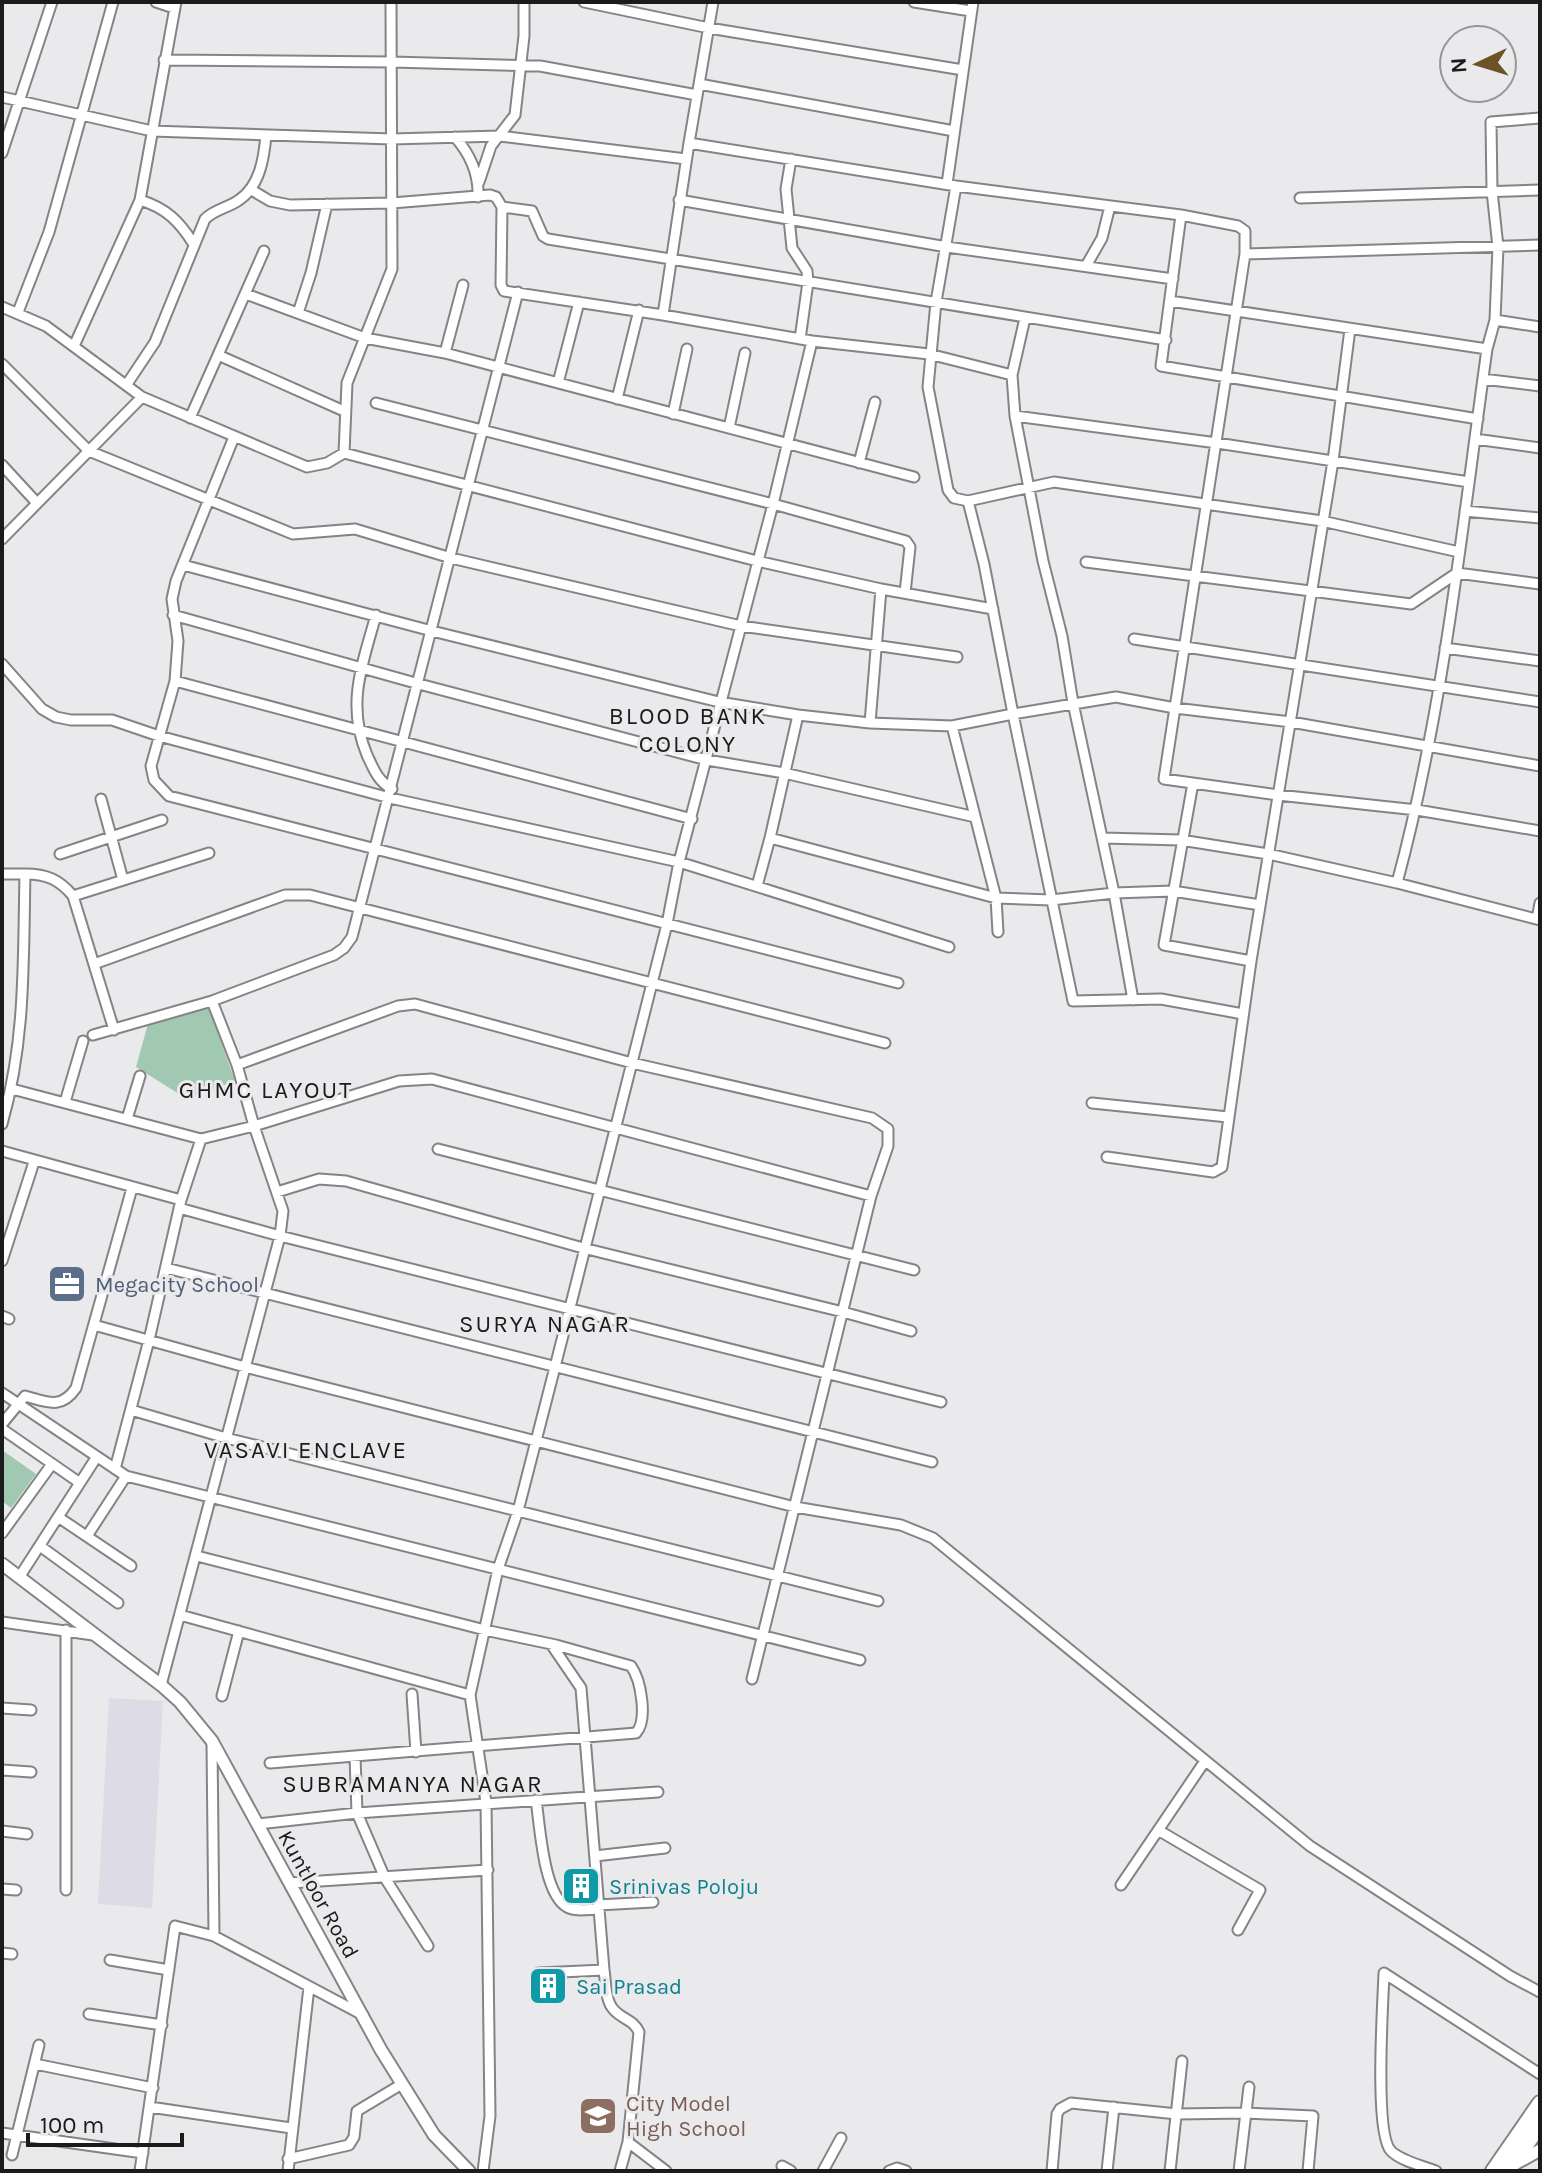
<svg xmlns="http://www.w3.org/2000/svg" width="1542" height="2173" font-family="Karla,sans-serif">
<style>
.built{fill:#dddbe5}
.green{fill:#a1c9b2}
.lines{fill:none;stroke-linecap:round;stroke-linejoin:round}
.minor-casing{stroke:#848386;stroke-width:13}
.tertiary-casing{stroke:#848386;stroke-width:15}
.trunk-casing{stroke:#848386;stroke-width:18}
.minor{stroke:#fff;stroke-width:9}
.tertiary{stroke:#fff;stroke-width:11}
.trunk{stroke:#fff;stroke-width:14}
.labels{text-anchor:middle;stroke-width:6;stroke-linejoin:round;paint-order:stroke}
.service-label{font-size:22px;fill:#4e5e75;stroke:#eae9ec;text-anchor:start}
.culture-label{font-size:22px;fill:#0d838f;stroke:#eae9ec;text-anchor:start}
.street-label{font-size:22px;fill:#1b1b1c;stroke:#eae9ec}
.education-label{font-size:22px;fill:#785e54;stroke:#eae9ec;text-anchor:start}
.neighbourhood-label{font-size:24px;letter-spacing:2px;fill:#1b1b1c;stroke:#eae9ec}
</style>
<rect width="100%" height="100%" fill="#eae9ec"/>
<path class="built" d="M109 1698 163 1701 152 1908 98 1904Z"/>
<path class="green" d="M209 1007 235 1081 187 1099 136 1067 149 1020Z
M2 1450 36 1474 11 1508 2 1501Z"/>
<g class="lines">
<defs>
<path id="minor" d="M156 2 174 8
M584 2 709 28 963 70
M713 2 689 143 956 186 1181 215 1238 226 1245 231V254L1164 779 1278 795 1417 810 1540 831
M914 2 971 11
M164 60 392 62 540 66 697 95
M699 84 954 131
M2 97 152 131 392 139 500 136 686 159
M455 137C470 154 479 175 478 197
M689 143 663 315 812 341 929 354 1012 375
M2 153 52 2
M791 159 786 189 792 248 807 271 808 282 800 339
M479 182 491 146 515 115 524 36V2
M947 184 973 2
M956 186 936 302 928 387 948 490 954 498 968 501
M250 189 270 201 290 205 392 203 490 195 496 197 502 207 501 285 504 291 663 315
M1300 198 1540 190
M140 200C166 208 179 221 193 243
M679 200 947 247 1173 279
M502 207 532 211 543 236 548 239 1166 340
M1181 215 1161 366 1478 419
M1245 254 1540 245
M1086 266 1102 238 1110 206
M246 294 365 338 445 353 914 477
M1170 301 1487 349
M2 307 46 326 142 397 307 467 327 463 344 453 757 561 881 589 993 609
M18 312 49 232 113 2
M298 313 311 273 327 204
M1495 320 1540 327
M74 346 140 200 176 2
M445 353 463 285
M218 355 264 251
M2 364 89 451 293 534 355 529 451 558 741 626 957 657
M1483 379 1540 386
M558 383 579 302
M127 384 155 342 205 219C215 209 228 208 239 200 260 186 264 158 266 135
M617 399 639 310
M376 403 773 504 906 541 910 547 905 593
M673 414 687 349
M1015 416 1217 443 1469 482
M190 418 218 355 344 411
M729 428 745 353
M1475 439 1540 448
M344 453 347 383 392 269 391 2
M859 463 875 402
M2 465 37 503
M1465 511 1540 518
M2 539 142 397
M1459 552 1322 521 1054 482 968 501 984 564 1013 714 1116 697 1175 708 1291 722 1540 766
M1086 562 1411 604 1457 573 1540 584
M183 565 432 631 719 702 798 715 870 723 952 726 1013 714 1073 1001 1161 999 1243 1014
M173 615 419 684 707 760 784 773 975 817
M376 615C362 666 346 704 367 755 374 770 378 781 392 789
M1134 639 1540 702
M1445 648 1540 661
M2 664 42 709 56 717 71 720H112L159 736 390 798 679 862 949 947
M175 681 178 641 172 599 176 581 234 437
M870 723 881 589
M952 726 996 898 998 932
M1193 783 1164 945 1251 961
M101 799 123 880
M692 819 175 681 151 766 154 780 169 796 898 983
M770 838 798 715
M1103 838 1181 840 1268 854 1397 883 1540 920
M60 854 162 820
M2 874H25C23 961 26 1039 2 1124
M25 874C46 874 59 879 73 896L114 1030
M1397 883C1444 708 1462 528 1487 349L1495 320 1498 247 1492 191 1491 122 1540 118
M757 886 770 838 996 898 1051 900 1114 893 1073 703 1062 636 1043 561 1015 416 1012 375 1025 318
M73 896 209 853
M1537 919 1540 903
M94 964 285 895H310L885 1043
M1133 1000 1114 893 1173 891 1260 905
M93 1035 212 1001 334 955 344 948 352 937 518 292
M237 1065 398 1006 415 1004 632 1063 872 1118 888 1129V1146L871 1196 752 1679
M12 1089 201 1139 181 1200
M65 1102 83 1041
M1092 1103 1228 1117
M127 1119 140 1076
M201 1139 254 1126 399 1081 432 1079 871 1196
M438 1149 914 1270
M2 1151 181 1200 149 1340 115 1469
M1107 1157 1213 1172 1222 1167 1251 961 1333 461 1350 329
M277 1192 319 1179 346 1181 583 1248 843 1312 911 1331
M179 1208 280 1236 283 1211 254 1126 237 1065 212 1001
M2 1261 34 1162
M166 1268 932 1462
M2 1316 9 1319
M94 1325 245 1367 795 1507 901 1525 933 1538 1310 1846 1510 1976 1540 1992
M2 1393 126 1476 860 1660
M131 1410 226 1438 878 1601
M2 1424 25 1396C47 1402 61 1410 76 1388L132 1188
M2 1429 80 1483
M58 1517 131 1566
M2 1533 52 1464
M87 1536 126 1476
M40 1546 118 1603
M197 1556 485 1630 556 1645 631 1666C641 1680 648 1720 636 1733L270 1763
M20 1576 96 1458
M180 1615 470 1695
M2 1622 93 1635
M66 1630V1890
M551 1644 581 1688 604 1970C606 1982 605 2001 614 2010 623 2020 633 2019 639 2032L628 2142 620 2171
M161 1685 280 1236 941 1402
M412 1694 416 1752
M222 1696 239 1631
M2 1708 31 1710
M212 1743 214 1936
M355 1756 357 1813 385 1878 428 1946
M2 1770 31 1772
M536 1800C540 1825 543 1894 567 1907 576 1912 589 1909 598 1909
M258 1824 357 1813 658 1792
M1158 1830 1260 1890 1238 1930
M2 1831 27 1834
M595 1856 665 1848
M290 1883 488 1870
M1121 1885 1205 1761
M2 1889 16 1890
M598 1905 653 1902
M2 1953 12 1954
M110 1960 169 1970
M539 1973 604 1970
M1384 1973C1383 2003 1374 2134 1391 2151 1401 2161 1423 2166 1436 2171
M1384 1973 1540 2074
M89 2014 162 2025
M35 2064 153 2088
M150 2107 291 2128
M2 2133 143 2153
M628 2142 666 2171
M12 2155 39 2045
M288 2159 349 2145 354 2137 357 2111 402 2084
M782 2166 791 2171
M140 2171 175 1926 214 1936 363 2015
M288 2171 309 1987
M483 2171 490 2116 486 1802 470 1695 498 1569 518 1511 555 1367 667 924 679 862 773 504 812 341
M823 2171 841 2138
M889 2171 897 2168 906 2171
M1052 2171 1057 2114 1060 2109 1071 2103 1177 2114 1246 2113 1313 2116 1308 2171
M1107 2171 1114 2107
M1170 2171 1182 2061
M1239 2171 1249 2087"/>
<path id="tertiary" d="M2 1564 161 1685 180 1702 212 1741 381 2050 434 2135 469 2171
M1513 2165 1540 2150"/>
<path id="trunk" d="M1493 2171 1540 2103
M1508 2171 1540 2125"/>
</defs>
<use href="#minor" class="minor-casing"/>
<use href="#tertiary" class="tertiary-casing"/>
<use href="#trunk" class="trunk-casing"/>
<use href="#minor" class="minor"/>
<use href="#tertiary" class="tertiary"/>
<use href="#trunk" class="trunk"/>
</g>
<defs>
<symbol id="office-square" viewBox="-11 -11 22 22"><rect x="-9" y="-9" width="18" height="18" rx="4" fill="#5c6f8a" stroke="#eae9ec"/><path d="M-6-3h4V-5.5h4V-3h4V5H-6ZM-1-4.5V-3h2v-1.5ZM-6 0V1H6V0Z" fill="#fff"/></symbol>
<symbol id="building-square" viewBox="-11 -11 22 22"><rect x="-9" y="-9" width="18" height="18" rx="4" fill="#0f9aa8" stroke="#eae9ec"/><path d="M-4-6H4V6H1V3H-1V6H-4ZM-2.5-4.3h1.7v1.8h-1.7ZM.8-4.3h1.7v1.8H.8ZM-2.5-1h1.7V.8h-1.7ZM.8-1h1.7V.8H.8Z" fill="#fff"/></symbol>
<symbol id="school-square" viewBox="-11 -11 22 22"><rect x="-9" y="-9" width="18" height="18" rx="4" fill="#8d6e63" stroke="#eae9ec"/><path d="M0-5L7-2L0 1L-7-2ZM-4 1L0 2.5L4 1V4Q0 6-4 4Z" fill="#fff"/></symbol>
</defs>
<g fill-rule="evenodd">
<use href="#office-square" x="45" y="1262" width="44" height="44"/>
<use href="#building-square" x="559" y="1864" width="44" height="44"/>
<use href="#building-square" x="526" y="1964" width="44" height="44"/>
<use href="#school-square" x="576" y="2094" width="44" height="44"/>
</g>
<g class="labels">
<g class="service-label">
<text x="95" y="1292">Megacity School</text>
</g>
<g class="culture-label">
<text x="609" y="1894">Srinivas Poloju</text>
<text x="576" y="1994">Sai Prasad</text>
</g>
<g class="street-label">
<text transform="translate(319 1894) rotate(61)" y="8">Kuntloor Road</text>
</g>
<g class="education-label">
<text x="626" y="2111">City Model<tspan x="626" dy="25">High School</tspan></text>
</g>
<g class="neighbourhood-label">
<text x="688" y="724">BLOOD BANK<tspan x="688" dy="28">COLONY</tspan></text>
<text x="266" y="1098">GHMC LAYOUT</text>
<text x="545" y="1332">SURYA NAGAR</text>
<text x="306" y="1458">VASAVI ENCLAVE</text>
<text x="413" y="1792">SUBRAMANYA NAGAR</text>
</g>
</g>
<rect width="1542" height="2173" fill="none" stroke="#1b1b1c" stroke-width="8"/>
<g transform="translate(1478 64) rotate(266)"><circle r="38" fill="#eae9ec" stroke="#979799" stroke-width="2"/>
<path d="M0-6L14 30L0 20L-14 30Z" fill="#6c5224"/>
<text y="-12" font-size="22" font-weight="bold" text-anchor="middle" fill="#1b1b1c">N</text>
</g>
<path d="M28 2133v12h154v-12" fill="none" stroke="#1b1b1c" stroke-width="4"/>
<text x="40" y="2133" font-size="24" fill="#1b1b1c" stroke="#eae9ec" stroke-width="6" paint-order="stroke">100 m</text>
</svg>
